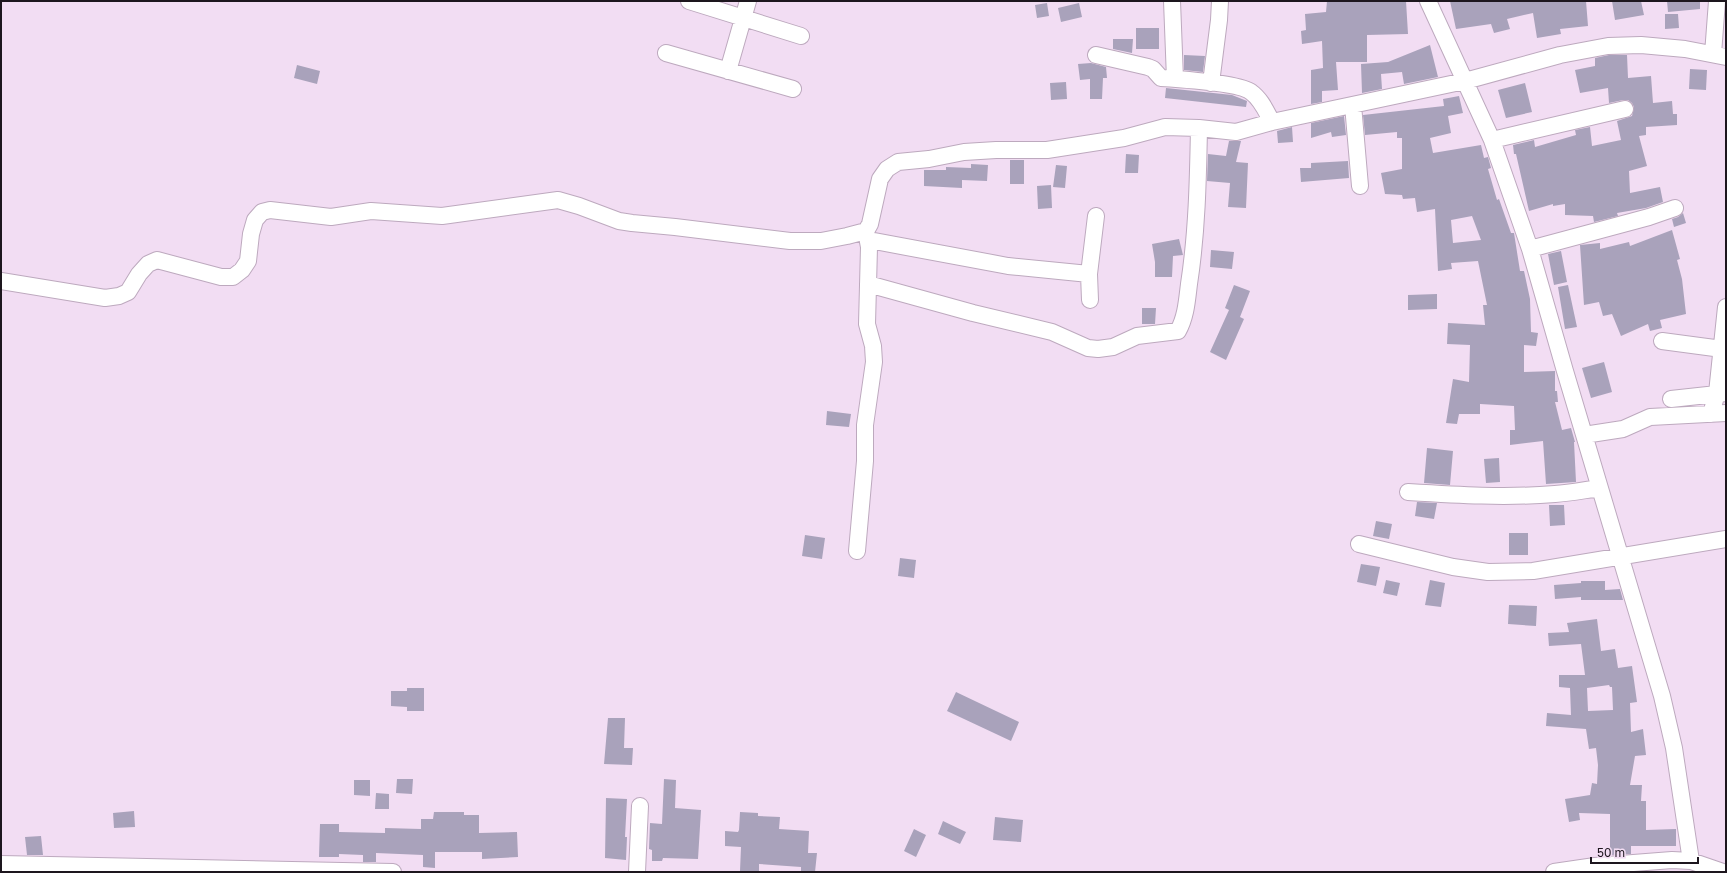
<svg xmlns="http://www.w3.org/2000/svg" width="1727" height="873" font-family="'Golos Text',sans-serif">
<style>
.building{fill:#a9a2bb;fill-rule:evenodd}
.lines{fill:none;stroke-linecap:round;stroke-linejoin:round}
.minor-casing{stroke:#bda9be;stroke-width:18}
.minor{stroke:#fff;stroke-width:16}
</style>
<rect width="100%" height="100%" fill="#f2ddf3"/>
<path class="building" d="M1327 1H1406L1408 34 1367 35V62H1336L1338 90 1322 91V102L1311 104V70L1323 68 1322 41 1302 44 1301 31 1306 30 1305 14 1326 12Z
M1450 1H1586L1588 26 1560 29 1561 34 1537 38 1533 13 1507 19 1510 29 1494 33 1491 24 1456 29Z
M1612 1H1641L1644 15 1615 20Z
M1667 1H1700V9L1668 12Z
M1047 3 1049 16 1037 18 1035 5Z
M1079 3 1082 17 1061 22 1058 8Z
M1665 14H1678L1679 28 1665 29Z
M1136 28H1159V49H1136Z
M1113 39H1133L1132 53 1113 49Z
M1430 45 1438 77 1404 84 1402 72 1381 74 1382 89 1362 93 1361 64 1388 62Z
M1184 55 1205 56 1203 72 1184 70Z
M1609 55H1627L1628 78 1651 76 1653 103 1672 101 1673 114H1677V125L1646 127V135L1639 136 1647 166 1629 171 1630 193 1660 187 1663 202 1646 208 1617 213 1618 216 1594 222 1593 216 1565 215V204L1553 206V204L1529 211 1516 154H1514L1513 145 1534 140 1535 147 1576 135 1575 130 1590 127 1592 146 1621 140 1617 121 1632 116 1634 107 1632 103 1628 100H1623L1609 103 1608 88 1580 93 1575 70 1595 66V58Z
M1091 63 1106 67 1107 78H1103L1102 99H1090V79L1080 80 1078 64Z
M297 65 320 71 317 84 294 78Z
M1690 69 1707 70 1706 90 1689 89Z
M1066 82 1067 99 1051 100 1050 83Z
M1525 83 1532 112 1506 118 1498 90Z
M1166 88 1232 95 1247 101 1246 107 1165 98Z
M1459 96 1463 113 1448 116 1451 133 1430 138 1433 153 1481 145 1484 158 1488 157 1491 168 1488 169 1497 200 1499 199 1511 233H1514L1520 271H1524L1530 299 1531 332 1538 333 1536 346 1524 345V372L1555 371V391H1557L1558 402H1555L1562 430 1571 428 1575 442H1574L1576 482 1546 484 1543 441 1510 445V430H1515L1514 406 1480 404V414H1459L1457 424 1446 423 1453 379 1469 382 1470 345 1447 344 1448 323 1485 325 1483 305H1487L1478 261 1451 263 1452 269 1438 271 1435 209 1417 212 1415 198 1403 199 1402 195 1385 194 1381 173 1402 169V138H1397V132L1365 135 1363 115 1444 106 1443 99ZM1472 216 1481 240 1453 243 1451 220Z
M1344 116 1346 135 1332 137 1331 132 1311 138V123Z
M1292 127 1293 142 1278 143 1277 131Z
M1229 141H1241L1236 162 1248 163 1246 208 1228 207 1230 183 1207 181 1208 154 1226 156Z
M1126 154 1139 155 1138 173H1125Z
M1010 160H1024V184H1010Z
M1348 161 1349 178 1301 182 1300 168H1311V163Z
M971 164 988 165 987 181 962 180V188L924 186V170H946V167L971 168Z
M1056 165 1067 166 1065 188 1053 187Z
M1051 185 1052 208 1038 209 1037 186Z
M1683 213 1686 223 1674 227 1672 219 1678 217Z
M1672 230 1680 259 1677 260 1682 279 1686 314 1660 320 1662 328 1650 331 1648 324 1621 336 1612 314 1603 316 1599 302 1584 305 1580 245 1600 243V249L1629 242 1630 246Z
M1179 239 1183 255 1173 256 1172 277H1155V262L1152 244Z
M1211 250 1234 252 1232 269 1210 267Z
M1561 251 1567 282 1554 285 1548 254Z
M1234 285 1250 291 1240 317 1244 319 1226 360 1210 352 1229 310 1225 308Z
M1568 285 1577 327 1565 329 1558 287Z
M1437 294V309L1408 310V295Z
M1142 308H1156L1155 324H1142Z
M1604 362 1612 392 1591 398 1582 368Z
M827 411 851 414 849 427 826 425Z
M1427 448 1453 451 1450 485 1424 483Z
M1499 458 1500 482 1486 483 1484 459Z
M1417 502 1437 503 1434 519 1415 516Z
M1549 505H1564L1565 525 1550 526Z
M1376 521 1392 524 1389 539 1373 536Z
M1509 533H1528V555H1509Z
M805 535 825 538 822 559 802 556Z
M900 558 916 560 914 578 898 576Z
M1361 564 1380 567 1376 586 1357 582Z
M1386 580 1400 583 1397 596 1383 593Z
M1430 580 1445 583 1441 607 1425 605Z
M1581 581H1605V590L1620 589 1623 600H1581V597L1555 599 1554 585 1581 583Z
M1509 605 1537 606 1536 626 1508 624Z
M1597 619 1601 651 1615 649 1618 668 1632 666 1637 702 1630 703 1631 732 1643 729 1646 755 1635 756 1630 785H1642L1641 801H1646V830L1676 829V846H1631V854L1610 855V814L1579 813 1580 820 1569 822 1565 799 1590 795 1592 783 1597 784 1598 765 1596 748 1589 749 1586 729 1546 726 1547 713 1571 715 1570 688 1559 687V675H1585L1581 644 1549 646 1548 633 1569 632 1567 623ZM1609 685 1610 687H1612L1613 710 1588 711 1587 688Z
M407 688H424V711H407V707L391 706V691H407Z
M956 692 1019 722 1011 741 947 711Z
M608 718H625L624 748H633L632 765 604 764Z
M397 779H413L412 794 396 793Z
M664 779 676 780 675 808 701 810 698 859 663 858 662 861H652V850L649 849 650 823 662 824Z
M354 780H370V796L354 795Z
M376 793 389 794V809H375Z
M606 798 627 799 625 837H627L626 860 605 858Z
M134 811 135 827 114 828 113 813Z
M434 812H464V815H479V833L517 832 518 857 482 859V852H435V868L423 867V855L376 853V862H363V855L339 854V857H319L320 824H339V832L385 833V828L421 829V819H433Z
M740 812 758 813V816L780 817 779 829 809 831 808 853H817L815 872H801V867L759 864V872L740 871 741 847 725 846V831L738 832 739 830Z
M995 817 1023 820 1021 842 993 840Z
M943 821 966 832 960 844 938 834Z
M914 829 926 835 916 857 904 851Z
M41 836 43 855H27L25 837Z"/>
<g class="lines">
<defs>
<path id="minor" d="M689 1 801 36
M1172 1 1175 79
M1428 1 1492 140 1530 249 1565 371 1662 696 1674 748 1691 861
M666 53 793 89
M1713 54 1717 1
M1096 55 1148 67 1153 69 1161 78C1177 79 1240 83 1251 92 1261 99 1266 111 1272 122
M728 71 748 1
M1211 83 1219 20 1220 1
M1353 105 1360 186
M1492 140 1625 109
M869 240 1008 266 1089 274
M1530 249 1649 217 1675 208
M1 281 105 298 119 296 128 292 139 274 148 264 157 260 221 277H233L242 270 248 261 251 234 255 220 262 212 270 210 331 217 371 211 442 216 558 200 579 206 619 221 632 223 675 227 790 241H821L847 236 866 231 870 224 880 179 887 169 898 162 929 159 964 152 996 150H1047L1124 138 1165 127 1199 128 1236 132 1272 122 1465 81 1560 55 1608 46 1641 45 1685 49 1726 57
M868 284 973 313 1052 332 1088 348 1098 349 1113 347 1137 336 1178 331C1186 317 1187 300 1189 284 1197 232 1198 180 1199 128
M1090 300 1089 274 1096 216
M1662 341 1722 349
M1671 399 1726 393
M1711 414 1717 393 1726 307
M1584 435 1623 429 1650 417 1726 413
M1408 492C1457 495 1506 498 1555 494 1570 493 1585 490 1600 488
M1359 544 1453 567 1488 572 1533 571 1726 539
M857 551 865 461V425L874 362 873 346 867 324 869 247 866 231
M1 864 393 872
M637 872 640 806
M1554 872 1595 866 1672 860 1691 861 1723 872"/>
</defs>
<use href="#minor" class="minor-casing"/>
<use href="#minor" class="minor"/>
</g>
<rect width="1727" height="873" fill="none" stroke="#1d161e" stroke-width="4"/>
<path d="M1591 857v6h107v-6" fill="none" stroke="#1d161e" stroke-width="2"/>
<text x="1597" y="857" font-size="12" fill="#1d161e" stroke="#f2ddf3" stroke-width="3" paint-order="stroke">50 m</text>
</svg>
